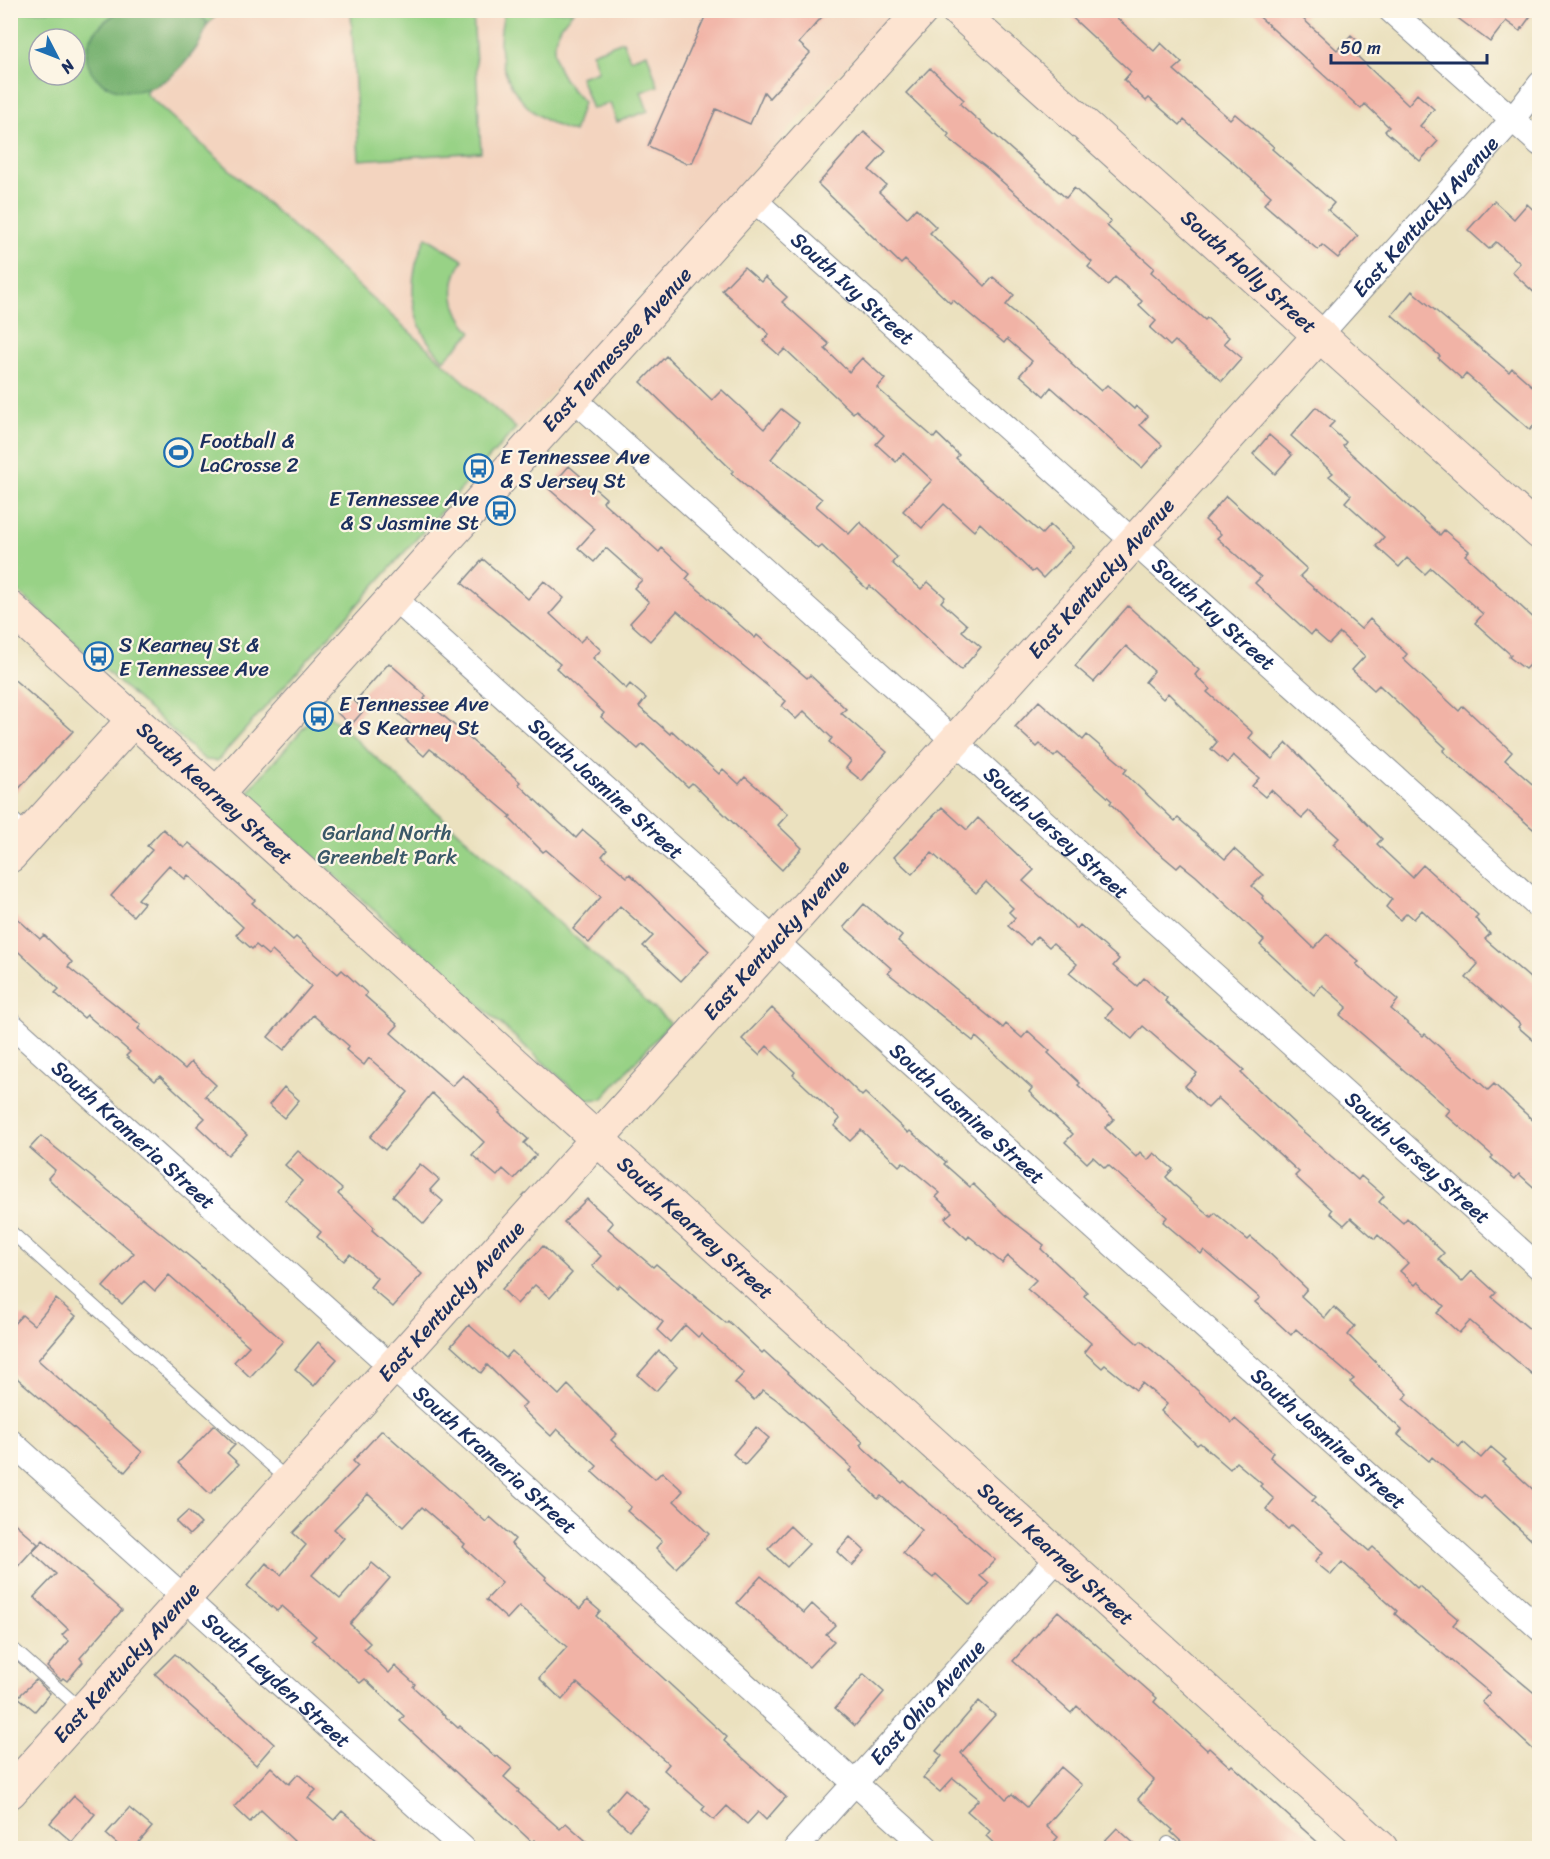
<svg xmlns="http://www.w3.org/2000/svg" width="1550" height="1859" font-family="Sriracha,sans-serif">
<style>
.built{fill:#f3d4bf}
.green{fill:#98d286;stroke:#5a8072;stroke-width:1.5;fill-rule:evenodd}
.forest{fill:#7ab473;stroke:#4a7268;stroke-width:1.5}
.building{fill:#f1b3a6}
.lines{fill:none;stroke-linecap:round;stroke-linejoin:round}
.lane-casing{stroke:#83888e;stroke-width:14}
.street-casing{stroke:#83888e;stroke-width:26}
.secondary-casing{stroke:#83888e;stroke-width:35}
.lane{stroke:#fff;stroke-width:12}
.street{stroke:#fff;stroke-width:24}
.secondary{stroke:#fde4d1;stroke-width:33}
.labels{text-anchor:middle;stroke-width:4.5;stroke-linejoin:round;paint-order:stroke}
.street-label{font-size:21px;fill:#1b2f5e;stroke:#fcf5e5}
.poi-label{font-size:21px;fill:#1b2f5e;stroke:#fcf5e5;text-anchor:start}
.park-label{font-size:21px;fill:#3a5868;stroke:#fcf5e5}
</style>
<rect width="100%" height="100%" fill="#fcf5e5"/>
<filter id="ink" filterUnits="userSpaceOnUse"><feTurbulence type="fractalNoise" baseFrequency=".0167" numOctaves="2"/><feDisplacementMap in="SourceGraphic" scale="12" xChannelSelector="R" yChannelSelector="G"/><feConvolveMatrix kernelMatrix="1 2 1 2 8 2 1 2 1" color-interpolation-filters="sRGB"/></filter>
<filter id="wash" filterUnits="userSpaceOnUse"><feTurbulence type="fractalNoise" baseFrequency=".008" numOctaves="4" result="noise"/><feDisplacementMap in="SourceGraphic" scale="24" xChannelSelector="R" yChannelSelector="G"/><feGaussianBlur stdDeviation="1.35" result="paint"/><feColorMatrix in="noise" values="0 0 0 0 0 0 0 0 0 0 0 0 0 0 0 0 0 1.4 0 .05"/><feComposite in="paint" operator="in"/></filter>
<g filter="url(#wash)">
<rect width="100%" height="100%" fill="#ebe1bf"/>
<path class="built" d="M220 11H896L519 430 145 93Z"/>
<path class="green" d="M11 11H220L145 93 516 428 217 761 205 760 11 585ZM39 39H75V75H39Z
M351 11H473L481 152 359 160Z
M505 11H574C540 43 554 72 583 102L574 132C518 116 488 68 505 11Z
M623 41 630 59 647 53 658 86 641 92 648 111 617 122 610 103 592 109 580 77 598 71 592 53Z
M426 237 463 260C447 285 452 311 472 332L444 360C408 326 405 280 426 237Z
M321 708 670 1023 602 1099 585 1100 249 798V790Z"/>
<path class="forest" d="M120 11H196L207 22C204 40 195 51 183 65 122 131 40 57 120 11Z"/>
<g id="blocks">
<path class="building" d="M708 10H828L799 43 810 53 769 98 764 92 750 124 716 109 692 163H685L648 146Z
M1064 10H1108L1154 51 1161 43 1182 63 1174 70 1230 119 1235 114 1274 147 1272 149 1334 203 1328 210 1358 236 1338 258 1322 245 1318 250 1264 204 1271 196 1184 120 1180 125 1149 98 1146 101 1124 80 1131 72Z
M1252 10H1309L1302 18 1337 50 1351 35 1363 46 1355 54 1408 105 1417 94 1434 109 1420 126 1438 141 1420 161 1385 131 1389 127 1365 104 1361 109Z
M1447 10H1535L1520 31 1506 21 1490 42Z
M930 68 964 100 960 104 1066 198 1074 188 1111 221 1107 226 1154 268 1151 272 1205 320 1207 318 1229 337 1224 343 1242 358 1222 381 1175 341 1170 346 1150 328 1156 321 1139 305 1142 301 1115 277 1108 285 1088 267 1092 262 988 169 947 137 949 134 906 93Z
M864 132 886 151 869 170 886 185 879 192 907 218 916 208 936 227 930 233 985 286 993 277 1014 295 1006 305 1064 354 1072 363 1071 364 1101 391 1107 385 1134 409 1136 406 1148 416 1140 425 1162 445 1142 468 1051 387 1044 396 1020 375 1032 361 1007 339 1004 343 953 300 950 303 905 260 901 264 818 184Z
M1494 201 1514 219 1527 204 1539 215V297L1512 272 1520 263 1496 242 1489 249 1468 230Z
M744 267 761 282 765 277 787 297 782 302 829 344 825 349 849 372 862 358 885 379 877 388 934 438 937 434 959 455 956 458 984 484 1042 534 1050 525 1073 547 1043 578 1035 570 1032 572 980 523 974 531 944 504 922 528 903 511 932 480 903 453 896 462 876 444 884 435 856 410 853 413 785 349 779 355 763 341 769 334 722 290Z
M1412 291 1509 372 1512 368 1539 392V419L1530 430 1466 374 1462 379 1438 358 1440 356 1392 315Z
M666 356 712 400 722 390 764 429 781 409 799 423 771 459 822 499 816 506 849 534 860 522 897 557 892 563 921 589 928 582 945 597 941 602 967 625 962 631 981 647 961 670 870 586 867 589 822 546 818 549 731 473 733 471 641 382Z
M1316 407 1334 422 1329 427 1346 442 1343 446 1440 535 1444 530 1469 551 1465 555 1539 623V672L1530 664 1525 669 1509 657 1511 655 1475 623 1483 614 1431 568 1425 574 1407 558 1399 567 1376 546 1384 537 1345 502 1351 495 1329 476 1333 473 1291 436Z
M1269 435 1292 455 1275 474 1253 454Z
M569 466 606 498 603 502 659 552 662 548 690 574 686 579 755 638 757 635 807 678 810 675 846 709 841 713 887 752 862 781 846 768 851 761 829 742 832 738 804 711 796 719 782 706 786 701 677 611 650 641 630 623 649 602 634 588 642 580 606 548 594 562 578 548 595 529 549 489Z
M1226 496 1307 569 1300 576 1361 629 1370 619 1407 654 1403 659 1459 711 1463 706 1512 752 1505 760 1539 790V834L1443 751 1446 748 1379 685 1374 690 1352 670 1365 656 1340 633 1329 644 1314 631 1311 635 1255 583 1261 577 1217 538 1221 534 1205 520Z
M483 559 528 599 544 581 564 598 550 614 580 642 586 636 601 650 593 658 626 689 630 684 646 698 639 707 670 734 672 731 719 774 723 769 739 784 745 777 788 814 778 825 802 848 782 870 692 783 688 787 643 744 638 749 601 717 604 713 556 668 560 664 462 583Z
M1128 606 1199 670 1195 675 1210 689 1207 692 1253 733 1249 738 1272 759 1287 743 1382 839 1377 844 1412 877 1423 865 1478 915 1475 918 1490 934 1485 939 1539 986V1045L1518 1027 1520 1024 1466 978 1478 964 1422 910 1414 919 1407 913 1400 920 1386 907 1392 899 1333 844 1339 838 1309 811 1302 818 1271 790 1265 797 1252 786 1259 778 1233 755 1227 763 1211 749 1217 742 1168 693 1163 699 1145 682 1154 671 1126 646 1094 682 1075 666Z
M389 663 426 696 424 699 520 782 518 784 576 838 583 830 607 850 602 856 627 877 630 874 709 951 681 981 643 946 653 936 620 906 589 943 573 929 601 897 546 850 543 852 509 818 511 816 451 765 430 749 424 756 406 740 416 729 385 702 377 712 359 697Z
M10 676 73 731 10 798Z
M349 696 364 710 351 725 336 712Z
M1039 701 1083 740 1087 735 1127 769 1124 773 1175 821 1178 818 1225 859 1234 849 1263 875 1252 886 1263 896 1262 898 1314 948 1327 934 1359 962 1356 964 1398 1000 1391 1009 1423 1036 1425 1034 1488 1090 1494 1084 1539 1126V1192L1519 1174 1515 1179 1491 1158 1493 1156 1446 1115 1450 1110 1340 1015 1347 1007 1322 985 1314 995 1260 945 1264 940 1196 876 1181 864 1177 868 1152 847 1110 803 1112 801 1058 753 1054 757 1040 744 1037 747 1015 727Z
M942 807 967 830 978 818 1034 870 1023 881 1077 929 1080 925 1119 959 1113 966 1137 986 1144 978 1167 998 1165 1001 1244 1070 1241 1073 1297 1126 1358 1180 1361 1176 1384 1196 1379 1202 1403 1223 1407 1218 1444 1253 1438 1259 1462 1282 1472 1271 1496 1293 1492 1297 1539 1337V1380L1470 1321 1459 1333 1437 1313 1444 1306 1418 1282 1415 1285 1400 1271 1408 1263 1378 1235 1375 1239 1351 1218 1344 1225 1330 1213 1332 1210 1295 1176 1299 1172 1218 1098 1208 1108 1185 1086 1197 1073 1143 1026 1132 1039 1106 1017 1113 1009 1069 973 1077 964 1053 943 1049 947 1037 936 1030 945 1008 926 1015 918 1009 912 1013 908 986 882 976 893 932 853 912 874 894 857Z
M163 829 184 848 189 843 226 874 255 900 252 903 293 940 296 937 338 974 342 970 367 993 365 996 398 1025 391 1033 452 1086 463 1075 501 1111 499 1113 528 1139 524 1143 536 1155 514 1179 503 1169 497 1176 472 1155 484 1142 432 1093 385 1150 370 1137 408 1092 369 1058 364 1065 346 1050 349 1046 313 1015 284 1050 268 1037 311 986 272 951 268 955 256 945 252 949 236 935 243 927 188 875 185 879 169 865 138 899 144 903 133 916 111 896 152 850 147 846Z
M864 904 902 936 898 941 1003 1028 1006 1024 1022 1038 1028 1031 1050 1051 1048 1053 1080 1083 1078 1085 1114 1119 1105 1128 1136 1157 1140 1152 1148 1160 1154 1153 1173 1169 1166 1177 1175 1186 1211 1217 1215 1213 1248 1240 1251 1237 1267 1251 1307 1289 1301 1296 1325 1318 1334 1307 1355 1326 1348 1335 1408 1394 1403 1399 1459 1447 1463 1442 1481 1458 1491 1447 1506 1460 1503 1462 1539 1495V1547L1484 1496 1481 1499 1432 1457 1429 1461 1398 1435 1402 1430 1350 1382 1354 1379 1296 1329 1291 1335 1255 1302 1260 1298 1204 1250 1201 1254 1163 1222 1167 1217 1108 1165 1105 1168 1093 1157 1087 1163 1065 1142 1073 1134 1029 1092 1032 1088 976 1037 973 1041 888 973 892 969 844 927Z
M10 912 40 939 44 935 72 962 68 967 141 1025 138 1029 185 1069 191 1062 216 1085 205 1096 247 1135 228 1155 197 1126 205 1118 160 1076 155 1081 126 1056 130 1052 87 1015 84 1018 55 993 59 989 10 944Z
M772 1008 862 1096 865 1093 908 1133 910 1131 946 1162 944 1164 970 1187 973 1184 1004 1214 1044 1245 1041 1249 1087 1292 1084 1296 1138 1344 1141 1341 1178 1372 1232 1423 1235 1419 1273 1452 1270 1457 1316 1497 1312 1501 1369 1551 1373 1547 1417 1588 1419 1586 1458 1619 1453 1625 1539 1697V1755L1482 1702 1490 1693 1395 1614 1397 1611 1342 1562 1331 1575 1315 1562 1323 1552 1292 1525 1288 1529 1266 1509 1274 1499 1260 1486 1262 1484 1236 1462 1230 1469 1200 1443 1197 1445 1161 1411 1167 1404 1142 1383 1136 1390 1105 1365 1102 1368 1084 1352 1091 1343 1027 1289 1036 1280 1008 1256 1002 1263 969 1236 967 1239 945 1218 952 1212 936 1197 940 1193 903 1162 899 1166 861 1130 850 1141 834 1126 840 1119 793 1075 795 1072 767 1046 759 1055 742 1039Z
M284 1087 299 1100 284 1118 269 1105Z
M41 1136 195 1261 283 1341 250 1377 234 1362 249 1346 169 1275 155 1291 144 1281 122 1304 103 1287 134 1253 68 1198 48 1178 55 1170 30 1148Z
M298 1151 342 1189 338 1194 374 1227 372 1230 422 1274 393 1307 370 1287 377 1278 350 1254 344 1261 317 1237 321 1232 285 1200 302 1181 285 1165Z
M420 1164 439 1180 430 1190 443 1201 424 1224 393 1196Z
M587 1199 613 1223 608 1229 653 1267 656 1264 726 1323 728 1321 762 1353 764 1351 863 1442 860 1445 902 1483 904 1481 995 1560 980 1576 989 1584 970 1605 936 1574 933 1578 903 1553 922 1530 881 1496 878 1499 849 1471 852 1468 777 1400 763 1390 754 1400 735 1383 744 1373 701 1334 698 1337 685 1325 670 1342 657 1330 663 1322 620 1285 617 1288 592 1266 601 1256 564 1222Z
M543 1246 572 1273 550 1298 535 1285 517 1304 502 1289Z
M56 1299 76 1316 38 1360 142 1452 125 1472 10 1372V1328L22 1315 34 1325Z
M469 1325 506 1358 512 1351 559 1395 568 1385 617 1434 611 1440 655 1479 662 1472 683 1491 674 1501 709 1534 676 1568 656 1548 662 1541 627 1511 631 1507 592 1472 597 1466 557 1429 551 1436 521 1408 526 1403 487 1365 481 1373 451 1346Z
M318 1342 337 1359 314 1386 295 1369Z
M659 1351 677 1367 656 1391 638 1375Z
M214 1425 235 1445 227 1453 239 1464 210 1494 178 1463Z
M756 1427 769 1438 745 1465 733 1454Z
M382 1430 486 1522 490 1517 515 1539 511 1544 546 1577 545 1579 580 1609 587 1600 600 1611 596 1616 727 1737 724 1741 786 1797 766 1820 758 1812 747 1824 727 1806 714 1820 702 1810 705 1806 664 1770 669 1764 577 1683 562 1700 539 1678 567 1647 519 1606 507 1619 486 1600 502 1583 463 1547 465 1544 422 1507 403 1527 368 1494 334 1529 344 1538 312 1575 340 1599 372 1563 390 1578 350 1624 370 1643 364 1649 389 1673 395 1666 415 1684 413 1687 458 1728 460 1726 495 1757 497 1756 512 1768 504 1777 519 1790 518 1792 560 1829 566 1823 594 1848H543L534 1840 532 1842 400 1721 404 1716 365 1679 360 1683 312 1640 316 1636 282 1606 277 1611 247 1586 266 1563 281 1575 306 1545 293 1533 358 1466 353 1461Z
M188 1511 201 1524 189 1535 176 1522Z
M10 1519 38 1544 10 1575Z
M790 1526 809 1544 787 1567 768 1549Z
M850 1537 865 1551 852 1566 837 1552Z
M43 1540 122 1610 80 1658 83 1662 67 1681 63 1678 61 1680 47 1667 69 1641 62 1635 68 1629 34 1597 56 1574 32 1552Z
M761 1576 804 1613 812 1604 835 1625 826 1634 834 1641 809 1667 737 1603Z
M1058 1611 1157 1698 1154 1702 1207 1750 1209 1748 1230 1767 1232 1765 1324 1848H1188L1171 1832 1173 1830 1138 1799 1154 1780 1077 1706 1071 1713 1013 1661Z
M175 1654 274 1744 256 1765 155 1674Z
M864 1674 884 1692 855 1726 835 1708Z
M36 1680 50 1693 35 1711 18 1697Z
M979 1701 995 1715 961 1753 1006 1799 1012 1794 1027 1807 1061 1767 1082 1785 1046 1826 1058 1837 1049 1848H999L986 1836 990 1831 967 1811 979 1799 953 1778 940 1792 923 1778 942 1756 936 1751Z
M271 1767 289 1784 298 1774 316 1790 308 1798 334 1820 342 1811 386 1848H288L294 1841 261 1810 250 1822 234 1807Z
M625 1789 648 1809 629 1830 607 1810Z
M74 1796 95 1814 72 1842 50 1823Z
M129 1808 152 1827 134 1848H122L106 1834Z
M1117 1828 1139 1848H1098Z"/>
</g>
</g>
<g filter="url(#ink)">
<use href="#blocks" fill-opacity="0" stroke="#83888e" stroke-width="1.5"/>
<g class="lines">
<defs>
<path id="lane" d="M10 816 30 834
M10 1231 289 1481
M10 1646 82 1710
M1168 1843 1174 1848"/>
<g id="street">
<path d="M1390 10 1540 144"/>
<path id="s1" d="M753 199 1540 908"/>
<path id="s2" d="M1319 336 1512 120 1540 84"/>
<path id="s3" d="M573 398 1540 1268"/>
<path id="s4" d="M394 598 1540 1629"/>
<path id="s5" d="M10 1024 927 1848"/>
<path id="s6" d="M10 1441 463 1848"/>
<path id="s7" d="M796 1848 1059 1557"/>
</g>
<g id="secondary">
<path id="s8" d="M957 10 1540 533"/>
<path id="s9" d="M10 608 1381 1848"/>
<path id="s10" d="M217 794 922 10"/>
<path d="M10 856 134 719"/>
<path id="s11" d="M10 1792 1319 336"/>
</g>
</defs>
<use href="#lane" class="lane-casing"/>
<use href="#street" class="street-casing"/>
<use href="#secondary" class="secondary-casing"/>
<use href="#lane" class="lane"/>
<use href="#street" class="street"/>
<use href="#secondary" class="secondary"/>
</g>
</g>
<defs>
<symbol id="stadium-ring" viewBox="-11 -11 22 22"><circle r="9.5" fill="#fcf5e5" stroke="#1f6fb2" stroke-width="1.5"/><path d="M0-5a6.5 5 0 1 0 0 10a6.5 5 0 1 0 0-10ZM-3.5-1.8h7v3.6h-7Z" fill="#1f6fb2"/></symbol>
<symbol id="bus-ring" viewBox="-11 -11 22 22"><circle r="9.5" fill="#fcf5e5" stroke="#1f6fb2" stroke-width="1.5"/><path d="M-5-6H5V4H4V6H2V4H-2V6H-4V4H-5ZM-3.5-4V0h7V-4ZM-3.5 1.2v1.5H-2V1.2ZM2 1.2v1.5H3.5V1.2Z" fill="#1f6fb2"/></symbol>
</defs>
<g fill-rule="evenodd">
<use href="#stadium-ring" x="162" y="436" width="33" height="33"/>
<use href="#bus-ring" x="462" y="452" width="33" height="33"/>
<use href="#bus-ring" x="484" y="494" width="33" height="33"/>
<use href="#bus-ring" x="82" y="640" width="33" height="33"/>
<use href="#bus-ring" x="302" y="700" width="33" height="33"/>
</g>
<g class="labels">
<g class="street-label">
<text dy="7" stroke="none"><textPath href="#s2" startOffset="160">East Kentucky Avenue</textPath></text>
<text dy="7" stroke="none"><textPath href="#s8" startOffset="392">South Holly Street</textPath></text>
<text dy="7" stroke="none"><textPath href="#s1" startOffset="134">South Ivy Street</textPath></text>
<text dy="7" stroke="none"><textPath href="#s10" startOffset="598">East Tennessee Avenue</textPath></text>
<text dy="7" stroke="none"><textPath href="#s11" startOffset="1632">East Kentucky Avenue</textPath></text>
<text dy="7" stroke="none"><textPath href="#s1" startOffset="620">South Ivy Street</textPath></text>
<text dy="7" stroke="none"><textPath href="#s4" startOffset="285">South Jasmine Street</textPath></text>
<text dy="7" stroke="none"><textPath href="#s9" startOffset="276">South Kearney Street</textPath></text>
<text dy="7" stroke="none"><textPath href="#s3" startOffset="650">South Jersey Street</textPath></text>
<text dy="7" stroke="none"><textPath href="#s11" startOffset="1146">East Kentucky Avenue</textPath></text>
<text dy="7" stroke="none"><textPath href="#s4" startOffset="771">South Jasmine Street</textPath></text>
<text dy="7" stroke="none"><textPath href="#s5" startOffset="166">South Krameria Street</textPath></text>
<text dy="7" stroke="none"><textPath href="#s3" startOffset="1136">South Jersey Street</textPath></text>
<text dy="7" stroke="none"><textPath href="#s9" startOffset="924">South Kearney Street</textPath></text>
<text dy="7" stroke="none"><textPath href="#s11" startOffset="660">East Kentucky Avenue</textPath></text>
<text dy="7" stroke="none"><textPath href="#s4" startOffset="1257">South Jasmine Street</textPath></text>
<text dy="7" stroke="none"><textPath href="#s5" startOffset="652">South Krameria Street</textPath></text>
<text dy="7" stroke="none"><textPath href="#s9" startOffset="1410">South Kearney Street</textPath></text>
<text dy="7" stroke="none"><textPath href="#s11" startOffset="174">East Kentucky Avenue</textPath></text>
<text dy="7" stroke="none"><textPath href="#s6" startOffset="358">South Leyden Street</textPath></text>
<text dy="7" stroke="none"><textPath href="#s7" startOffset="196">East Ohio Avenue</textPath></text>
</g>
<g class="poi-label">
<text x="200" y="448">Football &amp;<tspan x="200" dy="24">LaCrosse 2</tspan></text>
<text x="500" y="464">E Tennessee Ave<tspan x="500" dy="24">&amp; S Jersey St</tspan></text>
<text x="479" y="506" text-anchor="end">E Tennessee Ave<tspan x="479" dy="24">&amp; S Jasmine St</tspan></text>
<text x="119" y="652">S Kearney St &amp;<tspan x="119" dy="24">E Tennessee Ave</tspan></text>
<text x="339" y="711">E Tennessee Ave<tspan x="339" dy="24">&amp; S Kearney St</tspan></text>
</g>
<g class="park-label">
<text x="387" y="840">Garland North<tspan x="387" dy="24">Greenbelt Park</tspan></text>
</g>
</g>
<rect width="1550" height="1859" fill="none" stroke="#fcf5e5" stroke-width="36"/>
<g transform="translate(57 57) rotate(132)"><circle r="28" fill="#fcf5e5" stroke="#a2a6af" stroke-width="1.5"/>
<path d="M0-4.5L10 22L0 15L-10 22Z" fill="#1f6fb2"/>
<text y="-9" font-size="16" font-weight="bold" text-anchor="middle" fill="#1b2f5e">N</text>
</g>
<path d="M1331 54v9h156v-9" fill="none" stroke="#1b2f5e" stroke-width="3"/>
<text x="1340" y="54" font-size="18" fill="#1b2f5e" stroke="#fcf5e5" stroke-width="4.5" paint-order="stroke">50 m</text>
</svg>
